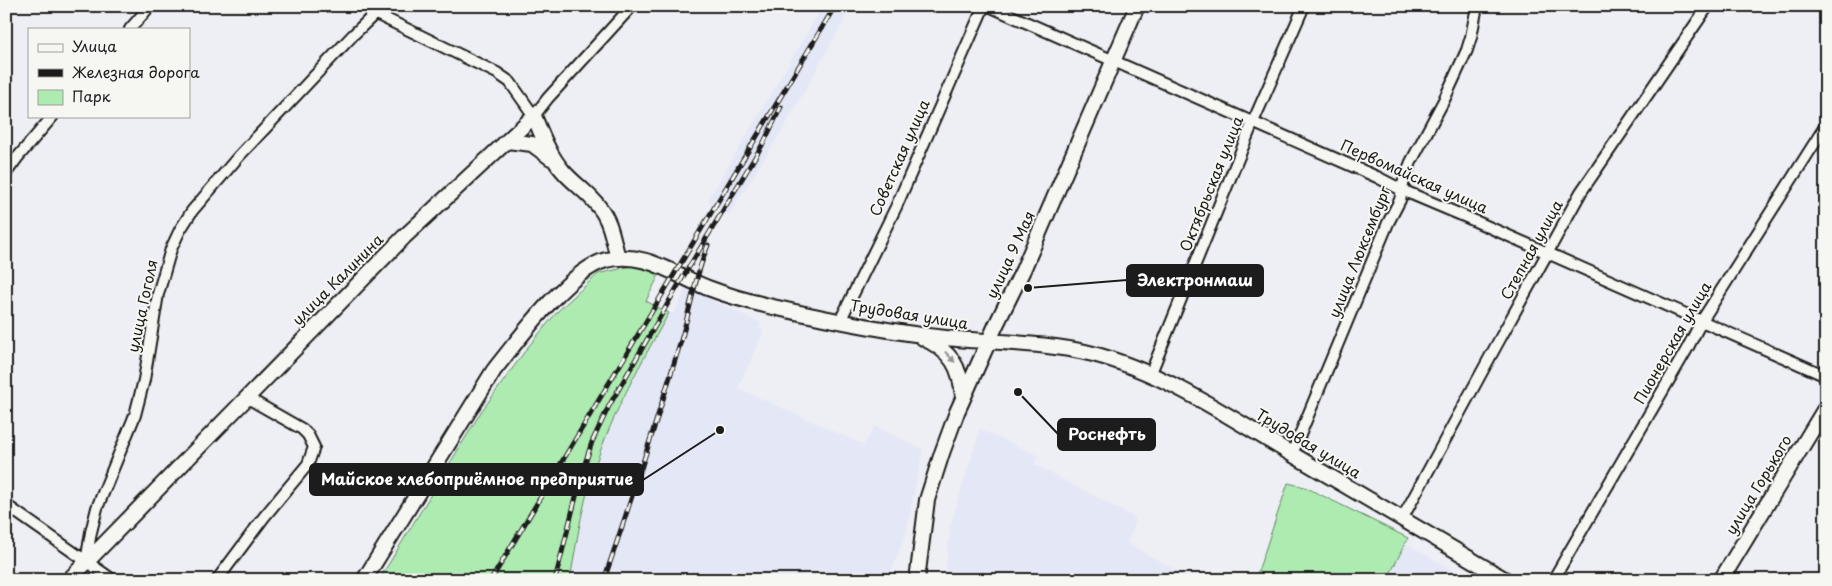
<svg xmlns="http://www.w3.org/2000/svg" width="1832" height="586" font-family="'Playpen Sans',sans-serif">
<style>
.built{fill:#e4e7f6}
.green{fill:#adebb1;stroke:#648466}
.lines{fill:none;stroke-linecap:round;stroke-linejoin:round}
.street-casing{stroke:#1c1c1c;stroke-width:14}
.secondary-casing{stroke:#1c1c1c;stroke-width:18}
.street{stroke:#f6f6f2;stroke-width:10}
.secondary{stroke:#f6f6f2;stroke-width:14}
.rail-casing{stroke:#1c1c1c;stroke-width:5}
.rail{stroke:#f6f6f2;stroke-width:3;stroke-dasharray:9;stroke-linecap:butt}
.oneway{fill:#949492}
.labels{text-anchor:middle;stroke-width:4;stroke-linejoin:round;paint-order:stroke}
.street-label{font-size:15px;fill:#1c1c1c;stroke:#f6f6f2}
.leader{fill:none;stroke:#1c1c1c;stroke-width:2}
.callout-dot{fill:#1c1c1c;stroke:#f6f6f2;stroke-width:2}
.callout{fill:#1c1c1c;stroke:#1c1c1c;stroke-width:2}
.callout-label{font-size:16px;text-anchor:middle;font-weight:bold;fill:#fff}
</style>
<rect width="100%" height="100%" fill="#eeeff4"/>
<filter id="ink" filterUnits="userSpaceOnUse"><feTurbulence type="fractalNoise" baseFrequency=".02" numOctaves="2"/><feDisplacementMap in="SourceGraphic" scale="10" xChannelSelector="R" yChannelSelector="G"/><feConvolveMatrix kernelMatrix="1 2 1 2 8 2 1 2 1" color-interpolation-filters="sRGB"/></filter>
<g filter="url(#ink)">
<path class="built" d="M823 6H852L783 129 729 215 708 200Z
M686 288 761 323 759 328 764 331 738 388 864 445 875 426 923 450 906 533 888 580H570L586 497 606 435 641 361 669 313H674Z
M980 429 1039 456 1034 464 1137 519 1127 543 1193 580H945L950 527Z
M1405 543 1470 580H1387Z"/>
<path class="green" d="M636 265 659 275 646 301 669 313C636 371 602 432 586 497 579 524 575 552 570 580H379L481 412 528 347 558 311 598 274Z
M1288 483 1305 487 1408 538 1387 580H1255Z"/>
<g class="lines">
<defs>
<path id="street" d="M989 6 1377 177 1402 190 1466 217 1826 376
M376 14 497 73 510 82 534 116 548 98 632 6
M130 29 150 6
M6 173 17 158 53 116
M840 321 896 207 984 6
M1150 375 1253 122 1304 6
M1292 454 1388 223 1400 200 1404 180 1411 162 1444 100 1467 50 1471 37 1477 6
M6 505 113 580
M1402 519 1496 346 1581 192 1708 6
M86 562 91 532 97 508 135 415 144 380 158 294 171 249 180 230 192 211 239 156 353 35 383 6
M217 580 264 517 308 464 314 447 308 435 302 429 246 397
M1553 580 1687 349 1701 322 1826 125"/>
<path id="secondary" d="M507 141 532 144 551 158
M923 338C952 352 960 366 963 396
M69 580 404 237 534 116C542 135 549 155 563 171 574 184 589 193 599 207 611 221 613 241 618 258
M364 580 494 370C518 340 569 270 606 260 644 250 674 275 708 288 729 296 751 302 773 307 830 320 889 332 946 338 995 343 1046 342 1093 354 1166 373 1231 418 1295 456 1365 497 1436 539 1506 580
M917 580 927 500 942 453 957 412 996 325 1023 270 1137 6
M1721 580 1826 407"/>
</defs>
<use href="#street" class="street-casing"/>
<use href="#secondary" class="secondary-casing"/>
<use href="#street" class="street"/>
<use href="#secondary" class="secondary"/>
<defs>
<path id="rail" d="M491 580 835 6
M555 580 582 473 592 442 609 406 683 277 764 142 781 107
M604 580C631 501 656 423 680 344 690 311 695 276 708 245"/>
</defs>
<use href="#rail" class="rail-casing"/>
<use href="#rail" class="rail"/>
</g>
<defs><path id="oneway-solid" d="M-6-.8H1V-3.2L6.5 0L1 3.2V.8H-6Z" transform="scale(1.25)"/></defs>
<use class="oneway" href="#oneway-solid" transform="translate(950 357) rotate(47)"/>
</g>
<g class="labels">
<g class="street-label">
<text transform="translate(900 158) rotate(-66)" y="5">Советская улица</text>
<text transform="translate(1414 177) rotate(24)" y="5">Первомайская улица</text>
<text transform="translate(1212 184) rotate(-68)" y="5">Октябрьская улица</text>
<text transform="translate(1532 250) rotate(-61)" y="5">Степная улица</text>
<text transform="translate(1360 252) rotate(-68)" y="5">улица Люксембург</text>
<text transform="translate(1011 255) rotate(-65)" y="5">улица 9 Мая</text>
<text transform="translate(338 280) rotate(-45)" y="5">улица Калинина</text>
<text transform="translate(143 306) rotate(-78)" y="5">улица Гоголя</text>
<text transform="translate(909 315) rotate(9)" y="5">Трудовая улица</text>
<text transform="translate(1673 343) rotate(-60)" y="5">Пионерская улица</text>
<text transform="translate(1308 444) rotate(31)" y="5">Трудовая улица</text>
<text transform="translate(1759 485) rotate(-59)" y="5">улица Горького</text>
</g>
</g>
<path class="leader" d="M1028 288L1127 280M1018 392L1058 434M720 430L643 480"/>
<g class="callout-dot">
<circle cx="1028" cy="288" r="5"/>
<circle cx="1018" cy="392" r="5"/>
<circle cx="720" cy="430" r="5"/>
</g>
<g class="callout">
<rect x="1127" y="265" width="136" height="31" rx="5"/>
<rect x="1058" y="419" width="97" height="31" rx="5"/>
<rect x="310" y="464" width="333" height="31" rx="5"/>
</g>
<g class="callout-label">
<text x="1195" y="286">Электронмаш</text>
<text x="1107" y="440">Роснефть</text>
<text x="477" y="485">Майское хлебоприёмное предприятие</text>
</g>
<rect width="1832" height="586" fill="none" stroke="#f6f6f2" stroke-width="25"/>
<rect x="12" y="12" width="1807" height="561" fill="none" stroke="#1c1c1c" stroke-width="2" filter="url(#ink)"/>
<rect x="28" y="28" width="162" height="90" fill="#f6f6f2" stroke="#9f9f9c"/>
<rect x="38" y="44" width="25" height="8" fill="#f6f6f2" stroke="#9f9f9c"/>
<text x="72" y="52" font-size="15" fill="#1c1c1c">Улица</text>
<rect x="38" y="69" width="25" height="8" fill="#1c1c1c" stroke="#9f9f9c"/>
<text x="72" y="78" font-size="15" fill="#1c1c1c">Железная дорога</text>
<rect x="38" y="90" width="25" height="15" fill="#adebb1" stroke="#9f9f9c"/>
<text x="72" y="102" font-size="15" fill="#1c1c1c">Парк</text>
</svg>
